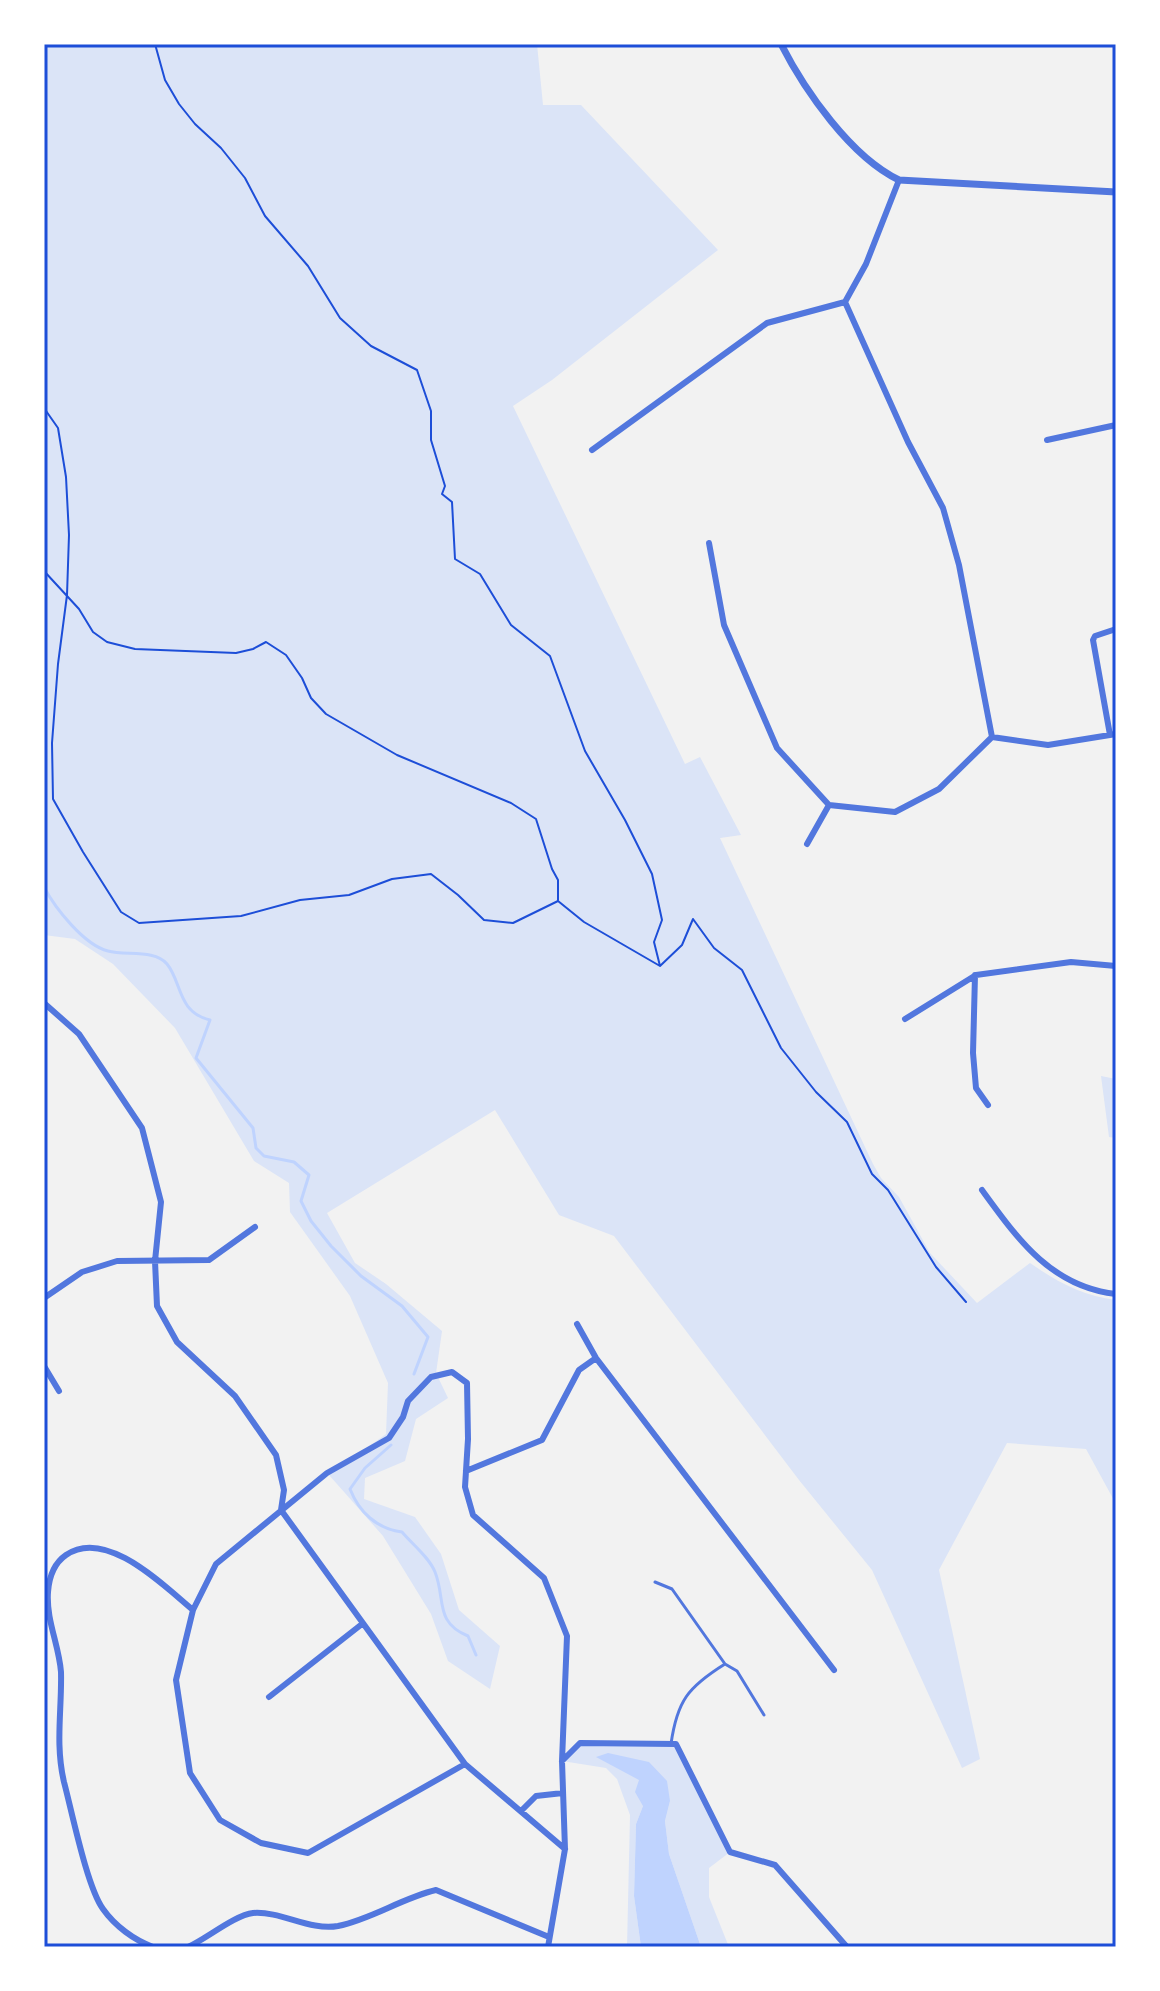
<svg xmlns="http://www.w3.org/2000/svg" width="1160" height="1991" font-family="Signika,sans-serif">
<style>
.green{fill:#dbe4f7}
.water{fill:#bfd3fe}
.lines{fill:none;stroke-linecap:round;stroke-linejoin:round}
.stream{stroke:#bfd3fe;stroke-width:3}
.path{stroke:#1d4ed8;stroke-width:2}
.service{stroke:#5277de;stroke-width:3}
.minor{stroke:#5277de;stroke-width:6}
.tertiary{stroke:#5277de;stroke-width:7}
.neatline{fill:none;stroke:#1d4ed8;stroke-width:3}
</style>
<rect width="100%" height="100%" fill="#f2f2f2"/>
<path class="green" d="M44 44H537L543 105H581L718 250 552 380 513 406 685 764 700 757 741 835 720 838 873 1164 881 1178 899 1197 930 1253 977 1303 1030 1263C1057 1282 1083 1296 1116 1300V1504L1086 1449 1007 1443 939 1570 980 1759 962 1768 872 1570 799 1480 614 1236 559 1215 495 1110 327 1213 355 1263 386 1284 442 1331 436 1373 448 1398 416 1419 405 1461 365 1478 364 1499 415 1517 441 1554 459 1610 500 1646 490 1689 448 1661 431 1614 383 1536 329 1475 386 1434 388 1383 350 1296 290 1212 289 1183 254 1161 175 1028 113 964 75 939 44 935Z
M1101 1076 1116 1079V1138L1109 1137Z
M580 1743 676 1744 730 1852 709 1868V1897L729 1947H701L669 1854 665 1821 670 1801 639 1780 643 1806 636 1824 634 1896 641 1947H627L630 1815 617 1779 606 1768 562 1761Z"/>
<path class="water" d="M608 1753 649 1762 667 1781 670 1801 665 1821 669 1854 701 1947H641L634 1896 636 1824 643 1806 635 1792 639 1780 596 1757Z"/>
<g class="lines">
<path class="stream" d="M44 887C55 908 84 945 108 951 125 956 155 949 167 964 182 982 177 1012 210 1020L196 1058 253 1128 256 1148 264 1156 294 1162 309 1175 301 1201 311 1221 331 1246 361 1276 402 1306 428 1337 414 1374
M391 1445 365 1468 350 1489C359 1512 377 1529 402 1532 412 1544 429 1557 435 1572 446 1599 434 1622 468 1636L476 1655"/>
<path class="path" d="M155 44 165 80 179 104 195 124 221 148 245 178 265 216 308 266 340 318 371 346 417 370 431 411V440L445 486 442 494 452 502 455 559 480 574 511 625 550 656 585 751 625 820 652 874 662 920 654 942 660 966
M44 408 58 428 66 477 69 535 67 595 58 664 52 743 53 799 83 852 121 912 139 923 241 916 300 900 349 895 392 879 431 874 458 895 484 920 513 923 558 901 584 922 660 966 682 945 693 919 714 948 742 970 781 1048 816 1092 847 1122 872 1174 888 1190 936 1267 966 1302
M44 571 79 609 93 632 107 642 135 649 236 653 253 649 266 642 286 655 302 678 311 698 326 714 397 755 511 803 536 819 552 869 558 880V900"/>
<path class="service" d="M655 1582 672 1589 725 1664 737 1671 764 1715
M671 1744C677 1701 688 1687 725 1664"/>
<path class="minor" d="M899 180 866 264 845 302 908 442 943 508 959 565 992 737 1048 745 1116 734
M1047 440 1116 425
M592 450 767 323 845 302
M709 543 724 625 777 748 829 805 895 812 939 789 992 737
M1110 735 1093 640 1095 636 1116 629
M807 844 829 805
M975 975 973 1053 976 1088 988 1105
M44 1003 79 1034 142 1128 161 1202 155 1261 157 1306 177 1342 235 1396 276 1455 284 1490 281 1510 465 1764 565 1849
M905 1019 976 975 1071 962 1116 966
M982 1190C1017 1238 1051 1287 1116 1294
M44 1298 82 1272 117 1261 209 1260 255 1227
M577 1324 596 1358 834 1670
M44 1366 59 1391
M466 1471 542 1440 579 1370 596 1358
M269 1697 362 1624
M562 1761 580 1743 676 1744 730 1852 775 1865 847 1947
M465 1764 308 1853 261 1843 220 1820 190 1773 176 1680 193 1610 216 1564 327 1473 389 1438 403 1417 408 1401 431 1377 452 1372 467 1383 468 1439 465 1487 473 1515 544 1578 567 1636 562 1761 565 1849 548 1947
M521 1811 536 1796 563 1793
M153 1947C134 1940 115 1926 103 1909 87 1887 72 1812 64 1782 55 1744 62 1709 61 1672 59 1645 46 1620 48 1592 49 1578 53 1564 66 1555 106 1527 164 1586 193 1610
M188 1947C206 1939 235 1915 253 1913 282 1911 309 1931 338 1926 372 1919 402 1898 436 1890L549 1937"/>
<path class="tertiary" d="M781 44C805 91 851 157 899 180L1116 192"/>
</g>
<rect width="1160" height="1991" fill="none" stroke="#ffffff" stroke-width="92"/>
<rect x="46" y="46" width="1068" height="1899" class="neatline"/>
</svg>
